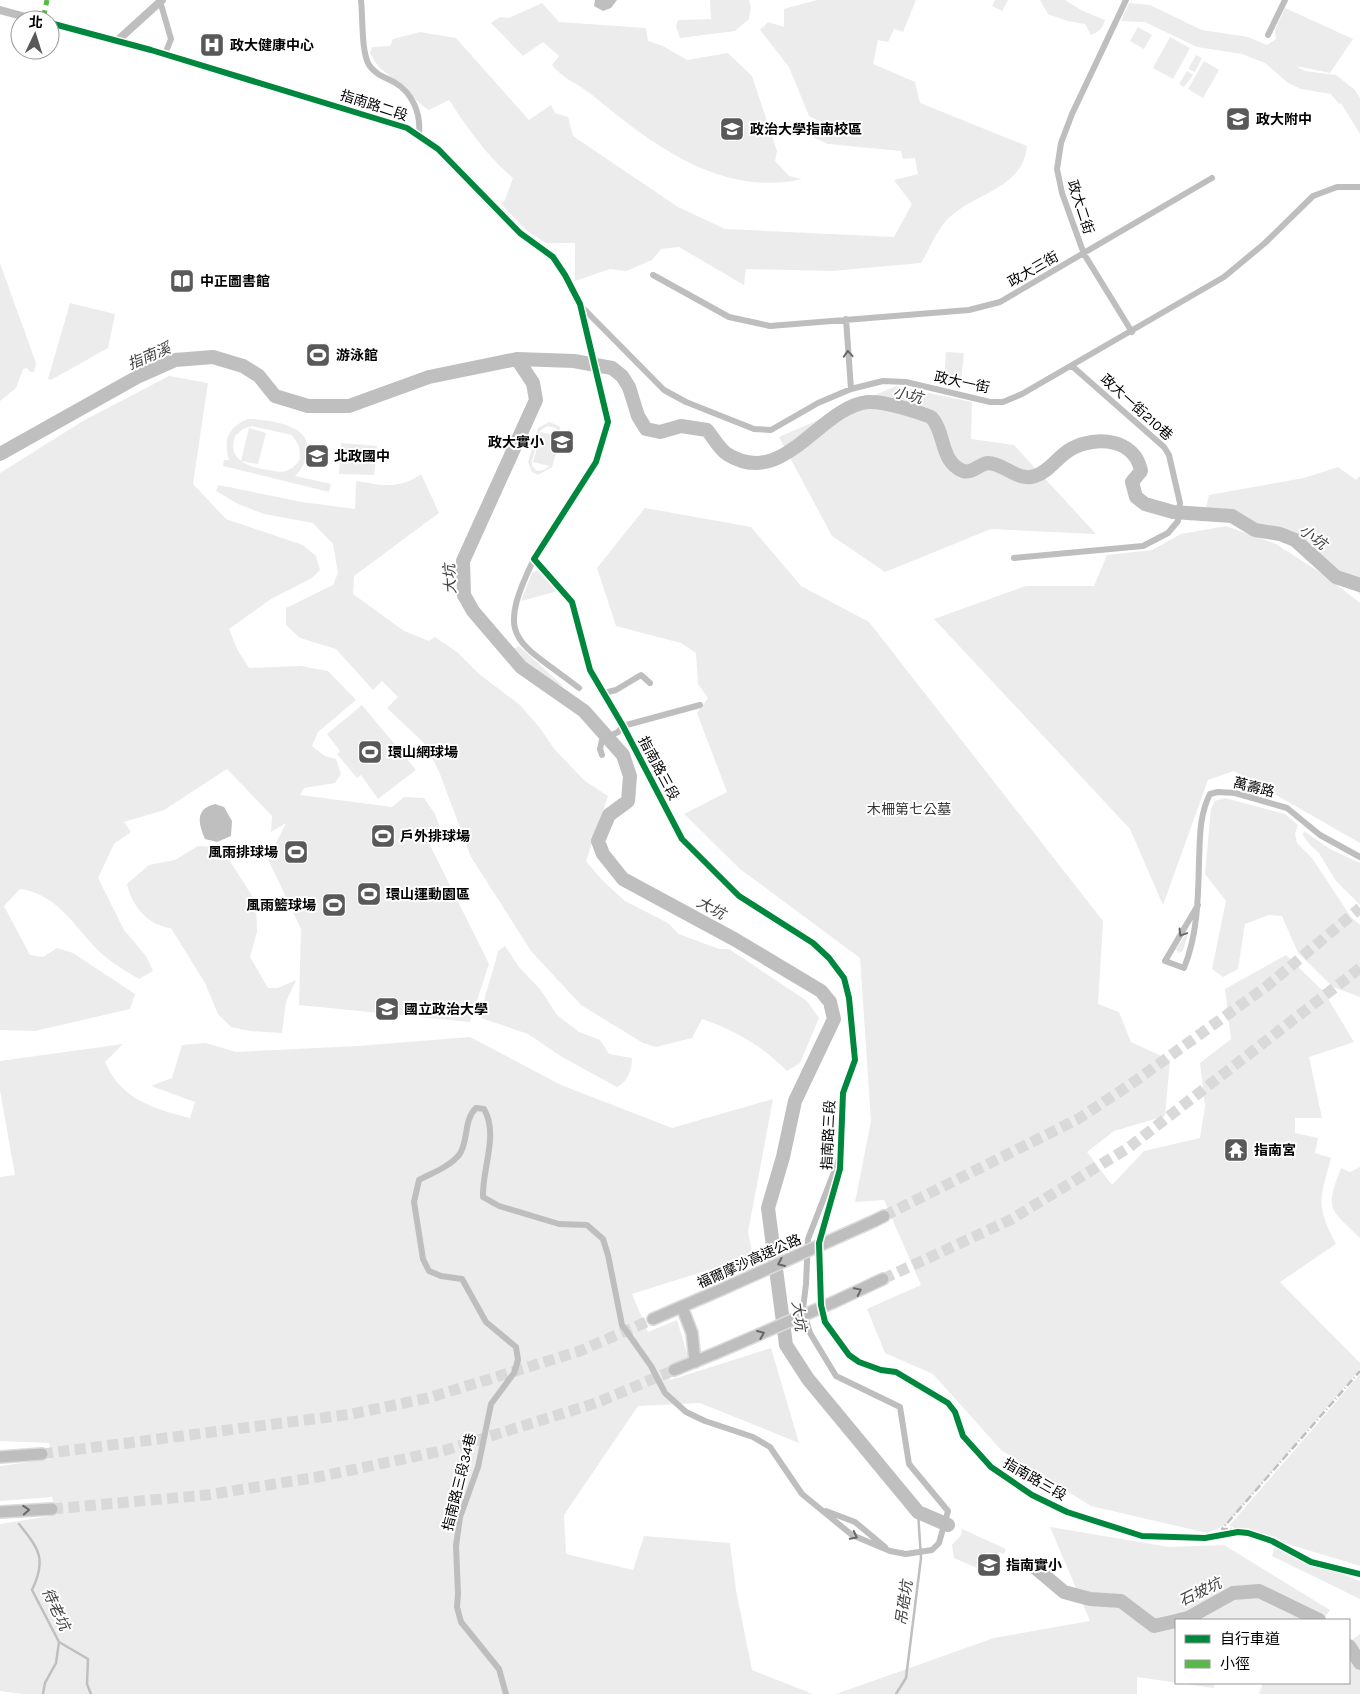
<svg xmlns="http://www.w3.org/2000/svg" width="1360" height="1694" font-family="Karla,'Noto Sans TC',sans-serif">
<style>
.green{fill:#ececec;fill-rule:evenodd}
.water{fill:#bfbfbf}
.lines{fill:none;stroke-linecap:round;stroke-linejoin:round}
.stream{stroke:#bfbfbf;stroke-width:2.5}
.river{stroke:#bfbfbf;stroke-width:14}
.motorway-tunnel{stroke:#d9d9d9;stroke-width:11;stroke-dasharray:11 5.5;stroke-linecap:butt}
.motorway-casing{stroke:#dbdbdb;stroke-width:14}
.minor{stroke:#bebebe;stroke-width:6}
.tertiary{stroke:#bebebe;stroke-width:8}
.motorway{stroke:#bebebe;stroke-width:11}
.rail{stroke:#bebebe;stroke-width:2.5;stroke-dasharray:8 2.5 1 2.5;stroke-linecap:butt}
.motorway-bridge-casing{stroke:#dbdbdb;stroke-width:14;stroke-linecap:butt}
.motorway-bridge{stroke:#bebebe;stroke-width:11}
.quiet{stroke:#58b947;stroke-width:5;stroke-dasharray:10 5;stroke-linecap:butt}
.cycleway-casing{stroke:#fff;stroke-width:9}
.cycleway{stroke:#00873e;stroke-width:6}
.oneway{stroke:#686868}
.labels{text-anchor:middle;stroke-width:4;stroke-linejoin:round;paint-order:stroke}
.poi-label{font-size:14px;font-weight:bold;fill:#000;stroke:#fff;text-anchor:start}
.street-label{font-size:14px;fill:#000;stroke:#fff}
.park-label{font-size:14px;fill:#333;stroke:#fff}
.water-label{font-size:15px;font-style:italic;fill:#444;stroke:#fff}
</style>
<rect width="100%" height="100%" fill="#fff"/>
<path class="green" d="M710 0H749L751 6 749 19 735 31 680 38 676 26 678 20 711 19Z
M817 0H916L903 32 894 29 888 42 878 40 873 64 915 82 920 103 1027 146C1023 191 970 193 945 222 935 234 929 250 921 263L832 271 746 269 744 285 679 247 661 249 652 260 626 271 610 269 575 281V243H546L526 230 501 204 505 200 513 178C487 156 468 129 449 100L429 110C418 104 412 95 403 86 388 72 381 74 370 53L372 47 390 46 393 39 420 32 456 38 529 120 551 105 555 113 568 117 573 136 678 207 725 229 894 237 912 204 894 180 918 174 915 158 903 159 901 151 828 144 813 137 812 129 821 122 809 116 789 67 760 30 768 22 784 27V9Z
M995 0H1008L1002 11 992 6Z
M1040 0H1065L1081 10 1105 20C1103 28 1099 32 1091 35L1085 24 1067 21 1048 14Z
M542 3 559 22 646 28 648 41 663 46 687 60 728 53 752 76 777 151 775 161 789 176 802 179C720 198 650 143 591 94 578 84 562 78 552 65L559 56 543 42 523 56 491 23 500 17 509 18Z
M1129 3 1150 5 1202 30 1248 37 1267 45 1276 39 1275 30 1285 8 1353 39 1330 73 1296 66 1305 71 1336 75 1355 90 1360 98V134L1341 103 1339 104 1331 94 1301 89 1288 83 1265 63 1242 54 1197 47 1145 22 1121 21Z
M1138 27 1152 35 1144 49 1130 41Z
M1170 37 1190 48 1173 79 1153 68Z
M1196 55 1202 58 1195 72 1188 69Z
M1204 61 1219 70 1203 98 1188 89Z
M1187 71 1193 75 1184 87 1179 84Z
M0 263 36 363 34 372H30L27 368 23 369 16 388 0 401Z
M70 303 115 314 108 348 51 380 48 379Z
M946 352 964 353 961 381 944 382Z
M169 376 208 383 193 484 226 519 303 545 316 556 320 570 312 578 271 599 229 629 237 649 249 668 301 666 328 671 356 700 318 732 312 746 325 756 336 759 341 774 335 783 304 788 300 795 392 807 404 797 424 798 435 814 441 830 429 833 421 827 489 964 470 1022 299 1005 301 929 268 859 286 823 271 832 272 816 227 769 164 810 124 822 131 832 114 844 98 878 124 930 146 956 153 971 139 979C126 971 112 963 101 953 75 929 59 894 20 889L4 906 30 955 43 957 57 948 73 953 135 994 130 1009 35 1031 0 1030V473L83 421Z
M896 386 972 402 971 439 1014 445 1096 534 991 529 885 572 832 536 779 437Z
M248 419C261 419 283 422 295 429 315 439 308 464 295 476L331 484 329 492 223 466 224 460H229C223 440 228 427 248 419ZM252 426 292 435 299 446 300 459C297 464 292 469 286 471 278 473 270 470 262 469 244 465 228 458 235 436L243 429Z
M549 422 559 426 562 434 552 467 538 475 532 472 528 462 538 428ZM547 426 556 428 558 433 554 445 556 436 541 432 533 462 549 466 544 470 537 471 532 466V461L540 431Z
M249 428 266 433 258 464 241 461Z
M341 443 377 446 374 475 339 474Z
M1338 467 1356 480 1360 476V595L1344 577 1291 535 1206 507 1209 495 1304 478Z
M421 474 439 513 354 576 353 594 404 631 429 641 435 637 457 652 479 674 520 705 540 728 555 750 585 781 608 796 586 861 602 880 625 901 668 923 679 934 719 949H729L807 1001 819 1018 800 1063 787 1071C761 1045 736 1031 702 1019L692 1038 656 1047 643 1043 581 1005 531 951 471 857 440 774 426 745 387 708 398 697 382 681 373 690 336 649 300 638 286 625V608L333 585 338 573 333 544 313 523 264 514 238 504 216 491 219 485 302 502 355 509 356 481C383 485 398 490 421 474Z
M645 508 751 527 801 586 869 622 1103 921 1098 1004 1119 1012 1131 1042 1170 1060 1165 1116 1114 1131 1087 1152 1112 1185 1144 1151 1200 1138 1205 1106 1200 1063 1231 1039 1225 989 1286 955 1324 992 1354 1042 1309 1057 1322 1118H1295V1133L1318 1138 1315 1153 1331 1158C1320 1200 1315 1204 1336 1244L1280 1282 1360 1363V1369L1226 1525 1207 1533 1091 1506 1001 1450 933 1374 885 1353 867 1309 921 1285 884 1200 855 1202 871 1121 860 958 740 869 684 814 727 792 697 713 708 698 698 684 696 653 681 643 616 626 597 568Z
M1226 526 1276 544 1324 575 1360 603V843L1234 771 1208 780 1163 905 1130 829 934 619 1026 586H1094L1107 555 1152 550 1181 534Z
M537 570 558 591 521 601 532 573Z
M519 646 564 687C543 677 527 667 511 650Z
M362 705 416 770 378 799 361 775 357 778 337 754 340 751 327 734Z
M1225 798 1285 814 1298 825 1295 834 1297 843 1312 858 1351 917 1360 925V997L1333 987 1298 953 1282 916 1269 915 1245 924 1238 969 1223 977 1212 969 1226 901 1205 874 1211 808 1215 801Z
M1304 831 1330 849 1360 863V905L1336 881 1319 853 1310 845 1303 835Z
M198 846 221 847 256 902 257 932 250 957 268 988H278L296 980 286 1002 282 1033 250 1031 231 1027 218 1014 205 983 171 928C148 926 132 906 127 884L149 865 175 860Z
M1189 930 1183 951 1178 953 1176 949Z
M505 946 519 967 540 989 557 1015 579 1032 600 1040 609 1054 632 1058C632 1070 628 1081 617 1087L562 1057 528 1034 481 1018C483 996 493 974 498 951Z
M470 1037 561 1085 672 1128 773 1099 748 1232 753 1256 632 1294 648 1332 677 1320 688 1357 665 1368 670 1380 771 1348 799 1443 700 1403 638 1406 564 1515 566 1554 633 1570 644 1536 730 1543 736 1590 752 1670 813 1694H23L0 1691V1524L57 1515 52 1497 0 1501V1466L52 1459 49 1443 0 1441V1177L15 1175 0 1091V1061L123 1044 105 1062C122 1100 152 1108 190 1118L195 1102 151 1086 172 1078 182 1045 206 1043 236 1052 358 1046Z
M1360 1167V1238C1329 1208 1325 1210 1341 1168L1350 1172Z
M1360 1374V1566L1229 1526Z
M1050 1527 1169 1547 1224 1545 1330 1610 1323 1620H1176V1683H1216L1213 1688 1137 1677V1694H836L994 1638 1090 1621Z
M962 1529 1006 1549 1004 1554 999 1552C999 1563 994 1569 984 1571L954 1558 952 1545 961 1535Z
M1274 1548 1360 1581V1599L1272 1556Z
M1360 1634V1694H1259L1263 1683H1349V1642Z"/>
<path class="water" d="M595 0H617L611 8 603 11 594 6Z
M215 804 224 807 232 821 231 836 217 842 205 839C198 823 195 809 215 804Z"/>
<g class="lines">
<path class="stream" d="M19 1524C39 1549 47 1559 32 1590L59 1642 88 1659 87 1684 91 1694
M43 1694 45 1683 56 1663 59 1642
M896 1694 906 1678 921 1558 918 1512"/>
<path class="river" d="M517 359 533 383 536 400 463 561 464 595 473 611 521 667 584 711 623 755 630 776 628 801 609 815 598 841 603 854 623 879 734 939 821 991 830 1002 834 1019 795 1101 783 1157 768 1208 786 1345 808 1379 918 1512 948 1525
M0 454 139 376 175 360 213 357 243 366 259 376 275 396 308 406H349L429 377 517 359 574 361 612 368 622 376 629 387 638 416 646 429 660 432 681 426 707 430C713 437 719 449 727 454 784 490 819 407 868 402 884 401 916 411 931 417 946 432 939 461 963 471 972 474 979 464 988 463 1004 463 1017 482 1035 476 1049 472 1058 456 1071 449 1097 435 1135 439 1141 471L1132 482 1136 497 1145 504 1173 512 1232 516 1255 530 1280 534 1295 540 1336 577 1360 585
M1032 1565 1064 1592 1090 1599 1121 1601 1154 1626 1176 1621
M1179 1620 1188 1618 1233 1593 1259 1591 1319 1620
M1349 1646 1360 1663"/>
<path class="motorway-tunnel" d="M884 1216 1078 1119 1131 1084 1267 986 1360 908
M883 1279 1010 1220 1128 1148 1360 968
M42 1454 352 1414 428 1398 580 1351 653 1319
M52 1509 207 1495 318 1477 446 1450 596 1403 674 1370"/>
<defs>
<path id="motorway" d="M874 1221 884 1216
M834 1302 883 1279
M682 1307 692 1333 695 1362
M653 1319 718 1291
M674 1370 716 1353
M0 1457 42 1454
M0 1512 52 1509"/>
</defs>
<use href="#motorway" class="motorway-casing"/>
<path class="minor" d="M361 0C363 17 361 51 369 65 375 74 384 77 394 82 413 93 421 114 419 134
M1126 0 1072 114 1061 143 1057 169 1062 193 1084 254 1132 332
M160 1 171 39 165 54
M1268 35 1285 0
M653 275 729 317 770 326 969 310 1000 302 1212 178
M580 305 664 390 686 402 754 429 771 430 818 403 851 389 883 381 906 382 990 402H1003L1022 394 1224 277 1265 243 1313 196 1337 187H1360
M846 319 851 389
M1014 558 1143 546 1168 533 1178 521 1180 503 1169 455 1164 447 1072 366
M534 559C494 641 516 639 579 688
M604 693 616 690 641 675 650 683
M602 755 600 749 602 740 618 732 623 726 700 705
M1198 905 1165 961 1184 968C1198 933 1198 898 1199 862 1200 838 1199 816 1210 794L1218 792 1235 793 1287 808 1320 835 1360 857
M826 1511 855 1522 885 1547
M506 1694 499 1669 461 1622 457 1607 458 1594 456 1546 460 1517 478 1467 491 1404 514 1373 518 1360 516 1347 486 1322 462 1279 441 1276 429 1271 423 1259 414 1202 419 1180C432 1173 449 1167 459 1155 469 1142 463 1120 476 1108L484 1109C499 1135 482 1168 483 1197L499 1206 559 1224 587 1225 603 1239 608 1255 622 1325 651 1366 665 1393 686 1412 705 1421 753 1437 770 1447 802 1494 852 1535 890 1551 906 1554 932 1550 939 1543 948 1511 909 1464 900 1407 836 1376 810 1333 803 1309 806 1284 808 1239 839 1159"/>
<path class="tertiary" d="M0 10 37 20
M50 23 151 50 407 128 438 149 520 233 553 257 565 275 580 304 608 422 596 462 534 559 572 602 590 670 623 726 682 839 739 896 813 943 829 958 844 978 849 998 855 1060 843 1093 840 1169 819 1243 821 1305 825 1322 849 1355 859 1362 881 1370 896 1372 948 1403 955 1412 963 1436 991 1467 1032 1495 1067 1512 1142 1536 1205 1538 1238 1532 1248 1533 1272 1541 1311 1562 1360 1574
M118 40 162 0"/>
<use href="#motorway" class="motorway"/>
<path class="rail" d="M1242 1529H1222L1360 1371"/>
<defs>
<path id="motorway-bridge" d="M718 1291 874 1221
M716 1353 834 1302"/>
</defs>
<use href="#motorway-bridge" class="motorway-bridge-casing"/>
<use href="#motorway-bridge" class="motorway-bridge"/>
<path class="quiet" d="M43 20 47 0"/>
<defs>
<path id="cycleway" d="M50 23 151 50 407 128 438 149 520 233 553 257 565 275 580 304 608 422 596 462 534 559 572 602 590 670 623 726 682 839 739 896 813 943 829 958 844 978 849 998 855 1060 843 1093 840 1169 819 1243 821 1305 825 1322 849 1355 859 1362 881 1370 896 1372 948 1403 955 1412 963 1436 991 1467 1032 1495 1067 1512 1142 1536 1205 1538 1238 1532 1248 1533 1272 1541 1311 1562 1360 1574"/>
</defs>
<use href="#cycleway" class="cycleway-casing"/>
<use href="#cycleway" class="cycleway"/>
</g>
<defs><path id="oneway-chevron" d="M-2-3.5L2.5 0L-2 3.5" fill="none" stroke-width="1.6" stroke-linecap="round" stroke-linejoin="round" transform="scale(1.25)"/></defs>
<g class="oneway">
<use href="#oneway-chevron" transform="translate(848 354) rotate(-94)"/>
<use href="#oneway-chevron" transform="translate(1182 933) rotate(121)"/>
<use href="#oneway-chevron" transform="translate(781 1263) rotate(156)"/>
<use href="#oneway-chevron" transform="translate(858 1291) rotate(-26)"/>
<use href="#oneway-chevron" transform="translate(761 1334) rotate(-23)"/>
<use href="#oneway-chevron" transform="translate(26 1510) rotate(-4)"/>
<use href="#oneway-chevron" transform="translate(854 1536) rotate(27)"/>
</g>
<defs>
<symbol id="hospital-square" viewBox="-11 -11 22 22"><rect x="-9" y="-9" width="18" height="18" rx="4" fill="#595959" stroke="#fff"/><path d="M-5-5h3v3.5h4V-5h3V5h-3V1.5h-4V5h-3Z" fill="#fff"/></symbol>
<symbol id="school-square" viewBox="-11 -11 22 22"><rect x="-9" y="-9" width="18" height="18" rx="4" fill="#595959" stroke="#fff"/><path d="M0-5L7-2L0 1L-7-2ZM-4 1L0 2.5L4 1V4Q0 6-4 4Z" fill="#fff"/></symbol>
<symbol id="university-square" viewBox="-11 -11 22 22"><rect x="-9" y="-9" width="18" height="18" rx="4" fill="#595959" stroke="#fff"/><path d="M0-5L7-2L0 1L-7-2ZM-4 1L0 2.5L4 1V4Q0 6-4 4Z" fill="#fff"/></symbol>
<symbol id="library-square" viewBox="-11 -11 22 22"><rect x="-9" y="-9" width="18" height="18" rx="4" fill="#595959" stroke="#fff"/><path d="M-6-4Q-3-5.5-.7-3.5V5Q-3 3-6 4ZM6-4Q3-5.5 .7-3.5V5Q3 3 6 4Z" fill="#fff"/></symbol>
<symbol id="stadium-square" viewBox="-11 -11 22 22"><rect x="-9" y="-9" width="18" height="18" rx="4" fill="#595959" stroke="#fff"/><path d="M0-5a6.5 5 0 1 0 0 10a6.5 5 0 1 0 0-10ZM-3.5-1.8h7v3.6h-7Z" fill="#fff"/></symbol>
<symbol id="temple-square" viewBox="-11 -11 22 22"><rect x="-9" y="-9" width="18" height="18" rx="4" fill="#595959" stroke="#fff"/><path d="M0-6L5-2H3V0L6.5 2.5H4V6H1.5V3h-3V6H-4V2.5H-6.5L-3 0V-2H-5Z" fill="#fff"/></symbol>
</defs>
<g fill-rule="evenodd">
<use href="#hospital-square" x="198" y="31" width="28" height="28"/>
<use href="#school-square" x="1224" y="105" width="28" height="28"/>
<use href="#university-square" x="718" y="115" width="28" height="28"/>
<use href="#library-square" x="168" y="267" width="28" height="28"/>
<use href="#stadium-square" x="304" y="341" width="28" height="28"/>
<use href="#school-square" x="548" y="428" width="28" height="28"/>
<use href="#school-square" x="303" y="442" width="28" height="28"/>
<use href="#stadium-square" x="356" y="738" width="28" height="28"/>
<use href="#stadium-square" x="369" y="822" width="28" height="28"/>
<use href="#stadium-square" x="282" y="838" width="28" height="28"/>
<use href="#stadium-square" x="355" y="880" width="28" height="28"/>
<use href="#stadium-square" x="320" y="891" width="28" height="28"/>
<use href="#university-square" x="373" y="995" width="28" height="28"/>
<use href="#temple-square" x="1222" y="1136" width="28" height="28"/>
<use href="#school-square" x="975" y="1551" width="28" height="28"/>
</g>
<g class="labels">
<g class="poi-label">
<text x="230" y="50">政大健康中心</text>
<text x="1256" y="124">政大附中</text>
<text x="750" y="134">政治大學指南校區</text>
<text x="200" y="286">中正圖書館</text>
<text x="336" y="360">游泳館</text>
<text x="544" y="447" text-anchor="end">政大實小</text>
<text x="334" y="461">北政國中</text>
<text x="388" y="757">環山網球場</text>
<text x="400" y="841">戶外排球場</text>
<text x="278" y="857" text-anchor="end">風雨排球場</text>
<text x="386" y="899">環山運動園區</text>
<text x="316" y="910" text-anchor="end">風雨籃球場</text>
<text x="404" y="1014">國立政治大學</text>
<text x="1254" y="1155">指南宮</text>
<text x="1006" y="1570">指南實小</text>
</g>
<g class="street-label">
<text transform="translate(374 105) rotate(18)" y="5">指南路二段</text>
<text transform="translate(1081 207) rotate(72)" y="5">政大二街</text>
<text transform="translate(1033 269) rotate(-30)" y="5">政大三街</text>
<text transform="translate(962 382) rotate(12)" y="5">政大一街</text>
<text transform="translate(1137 407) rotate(42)" y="5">政大一街210巷</text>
<text transform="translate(659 768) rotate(62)" y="5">指南路三段</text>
<text transform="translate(1254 787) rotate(14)" y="5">萬壽路</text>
<text transform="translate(828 1135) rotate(-87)" y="5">指南路三段</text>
<text transform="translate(749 1261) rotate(-24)" y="5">福爾摩沙高速公路</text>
<text transform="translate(1035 1479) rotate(30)" y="5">指南路三段</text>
<text transform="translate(459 1482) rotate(-76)" y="5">指南路三段34巷</text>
</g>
<g class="park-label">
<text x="909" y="814">木柵第七公墓</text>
</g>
<g class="water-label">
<text transform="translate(149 356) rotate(-23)" y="5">指南溪</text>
<text transform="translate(908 395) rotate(14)" y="5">小坑</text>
<text transform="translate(1313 537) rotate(37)" y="5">小坑</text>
<text transform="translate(450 579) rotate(-93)" y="5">大坑</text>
<text transform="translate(711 908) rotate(28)" y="5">大坑</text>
<text transform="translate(799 1316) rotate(82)" y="5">大坑</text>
<text transform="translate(1200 1592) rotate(-26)" y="5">石坡坑</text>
<text transform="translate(904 1603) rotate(-82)" y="5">吊硞坑</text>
<text transform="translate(56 1609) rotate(65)" y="5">待老坑</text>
</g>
</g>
<rect x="1175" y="1619" width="175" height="65" fill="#ffffff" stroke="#999999"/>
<rect x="1185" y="1635" width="25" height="8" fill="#00873e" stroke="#999999"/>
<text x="1220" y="1644" font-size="15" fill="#000000">自行車道</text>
<rect x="1185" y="1660" width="25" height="8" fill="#58b947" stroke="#999999"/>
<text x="1220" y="1669" font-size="15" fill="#000000">小徑</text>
<g transform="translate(35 35) rotate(4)"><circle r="24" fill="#ffffff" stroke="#999999"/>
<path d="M0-4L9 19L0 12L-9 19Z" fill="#595959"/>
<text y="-8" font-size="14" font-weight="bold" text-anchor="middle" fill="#000000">北</text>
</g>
</svg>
